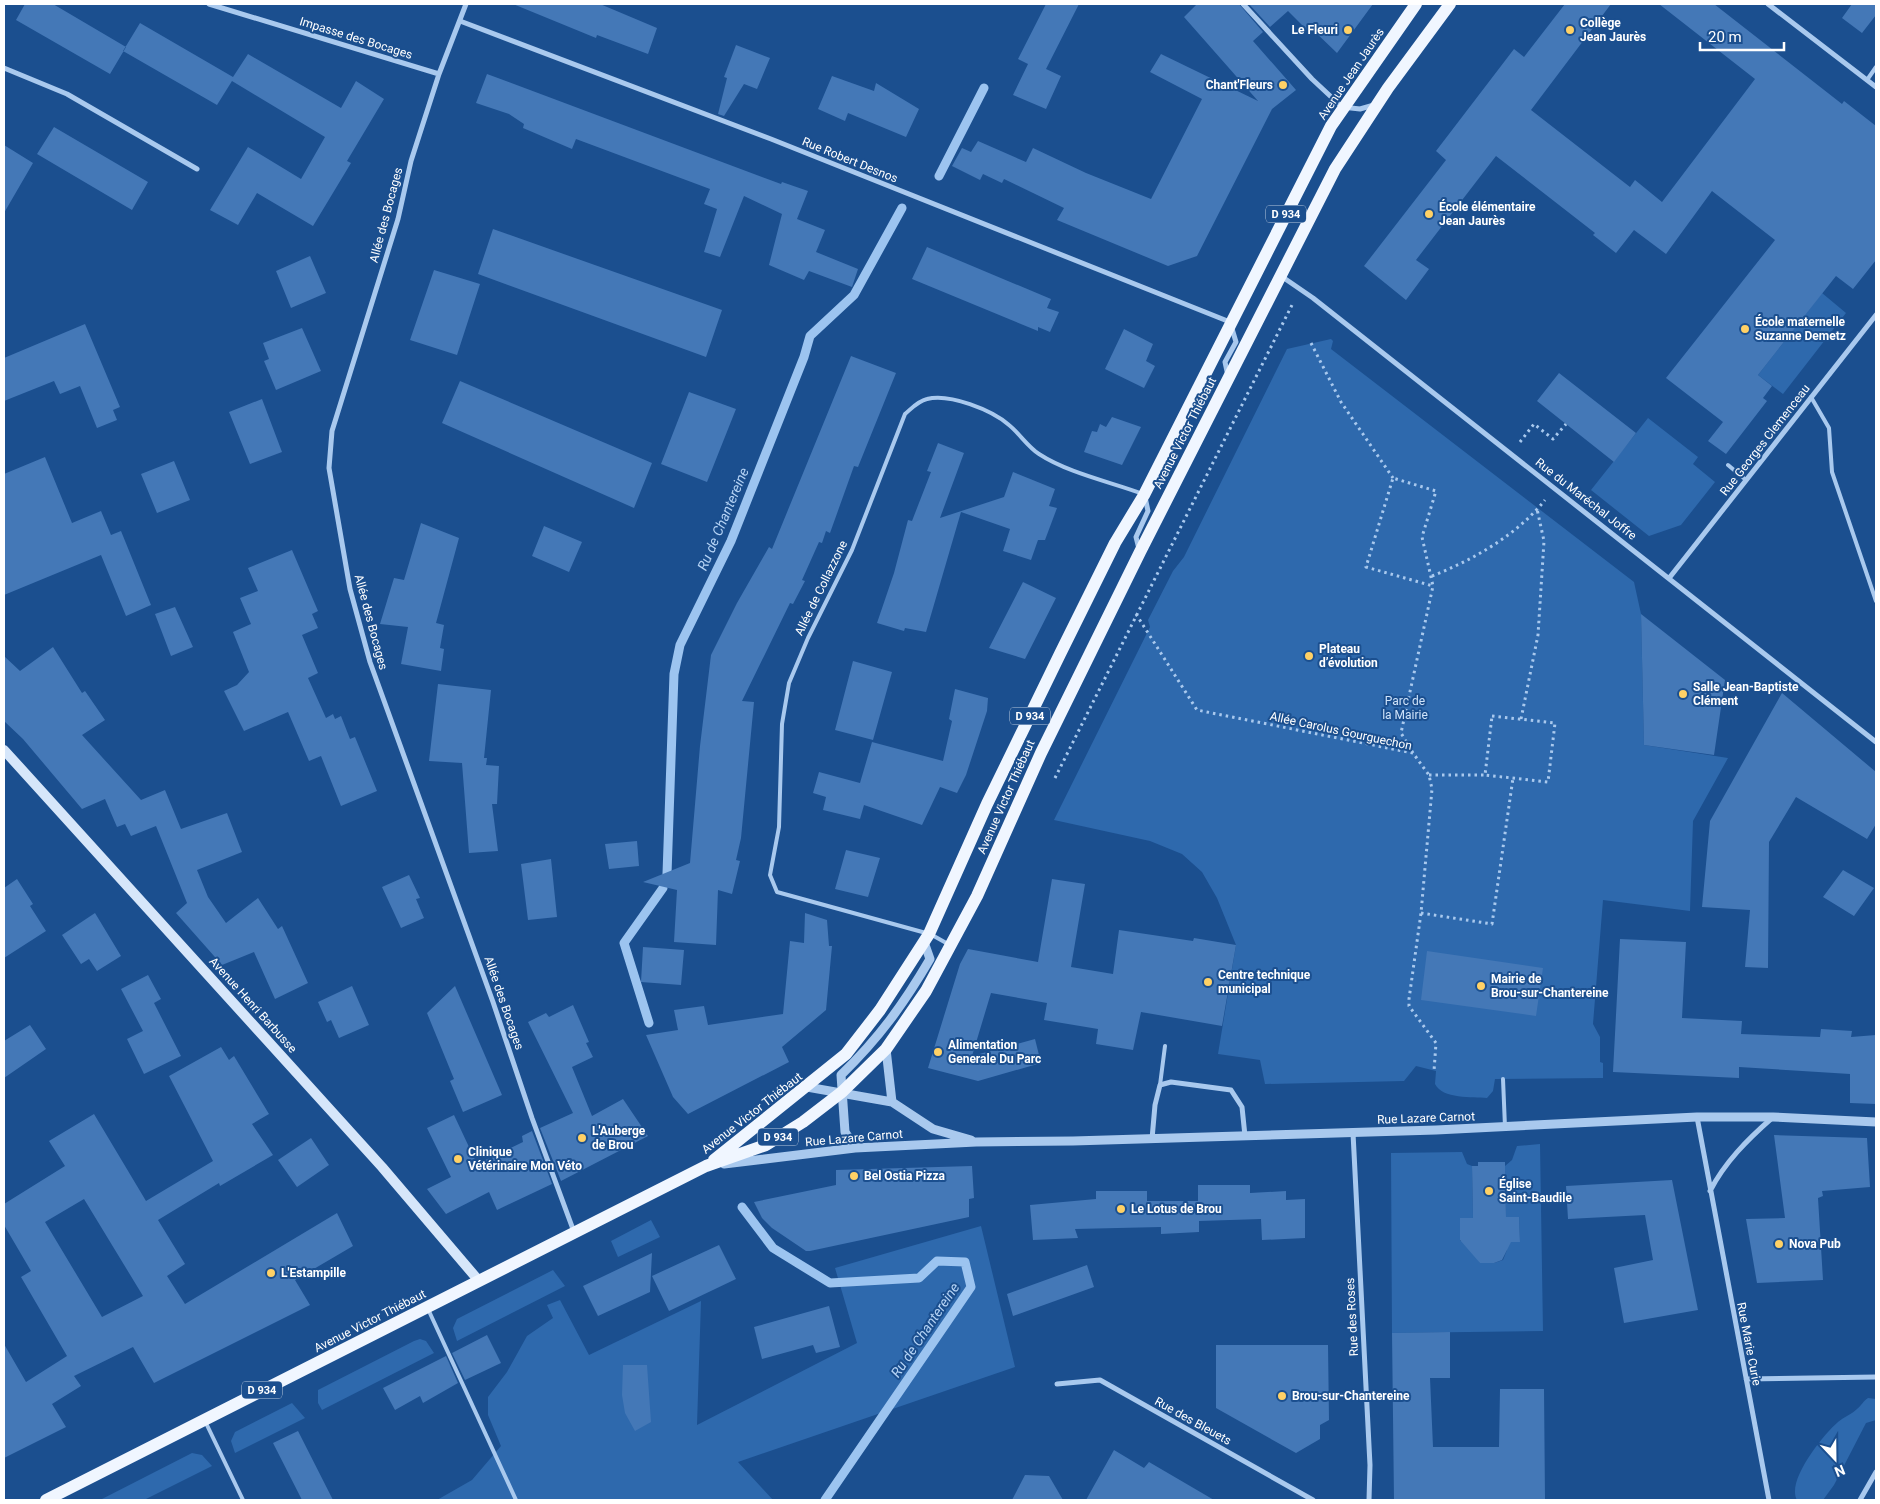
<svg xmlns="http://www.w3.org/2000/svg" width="1880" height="1504" font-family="Roboto,sans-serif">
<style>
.green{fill:#2e69ad}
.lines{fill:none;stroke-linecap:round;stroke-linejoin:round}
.stream{stroke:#9cc4f0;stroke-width:9}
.building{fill:#4478b7;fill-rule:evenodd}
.path{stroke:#a9c9ee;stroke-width:3;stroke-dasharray:2.5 4;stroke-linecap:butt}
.service{stroke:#a9c9ee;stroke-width:4}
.minor{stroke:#a9c9ee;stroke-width:5}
.tertiary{stroke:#a9c9ee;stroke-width:9}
.secondary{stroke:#d6e6fa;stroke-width:10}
.primary{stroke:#f0f6ff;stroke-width:12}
.poi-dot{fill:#ffd166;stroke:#1b4f8f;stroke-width:2}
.labels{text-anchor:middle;stroke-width:4;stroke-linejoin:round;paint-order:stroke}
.shield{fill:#1b4f8f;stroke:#bbcadd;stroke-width:1}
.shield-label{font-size:11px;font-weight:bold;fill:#fff}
.poi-label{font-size:12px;font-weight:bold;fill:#fff;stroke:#1b4f8f;text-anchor:start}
.street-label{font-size:12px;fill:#fff;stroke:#1b4f8f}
.park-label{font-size:12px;fill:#cfe3fa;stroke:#1b4f8f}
.water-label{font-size:14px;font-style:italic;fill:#b5d3f5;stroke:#1b4f8f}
</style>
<rect width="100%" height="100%" fill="#1b4f8f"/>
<path class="green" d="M1822 293 1846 313 1783 394 1758 375Z
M1331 339 1333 341 1331 349 1634 582 1641 614 1644 745 1728 758 1693 821 1690 911 1603 900 1593 1024 1600 1037V1062L1603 1063V1078L1495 1079 1493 1091 1487 1098C1473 1097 1442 1099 1435 1084L1436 1071 1416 1066 1404 1081 1265 1084 1260 1060 1218 1054 1236 945 1217 898 1202 872 1182 854 1150 841 1054 820 1150 627 1148 620 1173 571 1184 557 1287 349Z
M1648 418 1698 457 1693 464 1715 482 1681 525 1649 536 1591 490Z
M1540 1144 1543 1331 1392 1333 1391 1153 1462 1152 1467 1164 1472 1166 1473 1218H1460V1241H1472L1480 1263H1494L1503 1260 1507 1250V1242H1520L1519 1217H1506L1505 1166 1512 1160 1517 1146Z
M651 1220 660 1237 618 1257 611 1241Z
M981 1226 1015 1367 738 1462 773 1500H437L472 1480 501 1446 488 1415V1397L507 1372 527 1336 553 1318 547 1305 560 1300 589 1355 701 1301 697 1425 857 1343 835 1268Z
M553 1270 565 1286 457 1341 453 1328 457 1319Z
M420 1339 426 1341 434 1353 322 1410 318 1403V1390L414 1341Z
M1868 1398 1876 1399V1420L1866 1423 1834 1485 1823 1500H1797C1786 1481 1823 1435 1838 1422 1844 1417 1852 1414 1857 1409 1862 1405 1863 1401 1868 1398Z
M292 1403 305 1418 235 1453 231 1441 235 1432Z
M192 1453 202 1455 212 1466 144 1500H100Z"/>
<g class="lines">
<path class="stream" d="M939 176 984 88
M667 874 674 674 680 645 731 541 804 357 810 336 854 295 902 208
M649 1023 624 943 663 888
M742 1207 773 1248 830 1283 919 1278 937 1261 965 1262 971 1287 825 1500"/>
</g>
<path class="building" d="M25 4H53L126 47 110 74 16 20Z
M513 4H600L657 28 648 54 597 35 596 38Z
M1046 4H1079L1046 69 1061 76 1046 109 1013 95 1028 64 1018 59Z
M1197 4H1239L1263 32 1253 41 1296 90 1272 109 1197 256 1168 266 1057 220 1064 208 1004 179 1002 183 983 174 980 180 952 166 962 148 971 152 978 141 1026 162 1033 148 1086 173 1151 199 1202 99 1150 72 1161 54 1258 101 1184 17Z
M1249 4H1373L1337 53 1311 28 1307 30 1288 11 1270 27Z
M1565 4H1611L1531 110 1630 187 1635 180 1662 202 1755 79 1659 4H1714L1842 104 1844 101 1876 126V260L1853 289 1836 276 1758 375 1772 386 1763 398 1767 401 1726 454 1708 441 1723 422 1666 378 1775 240 1712 191 1666 254 1634 230 1616 253 1593 235 1595 233 1496 156 1416 260 1429 269 1406 300 1364 266 1446 160 1436 151 1514 49 1524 57Z
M1852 4H1876V15L1862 33 1842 18Z
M140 23 233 77 248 54 341 108 356 81 384 99 347 161 351 163 313 226 257 193 238 225 210 210 248 147 301 179 325 137 232 81 217 105 123 51Z
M736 45 770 58 757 89 744 84 724 116 718 114 727 78 724 77Z
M487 74 781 184 782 182 808 191 797 219 825 230 816 252 858 269 852 287 809 271 804 280 769 265 782 214 744 196 720 257 704 252 717 209 704 204 710 189 576 139 572 149 523 128 524 124 509 114 476 103Z
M832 76 874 91 876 83 919 109 906 137 848 113 845 121 818 109Z
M54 127 148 182 132 210 37 154Z
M4 145 33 163 4 213Z
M493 229 722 310 706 357 478 274Z
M927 247 1051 299 1047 308 1059 312 1050 332 1038 327V331L912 279Z
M310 256 326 293 291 308 276 271Z
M434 270 480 284 457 355 410 340Z
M85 324 120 407 113 410 117 420 97 428 80 386 60 394 54 381 4 401V358Z
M302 328 321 371 276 390 264 361 269 359 263 343Z
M1124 329 1153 344 1146 361 1155 366 1144 388 1105 369Z
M851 356 896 373 858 467 854 466 830 533 826 531 822 543 819 542 802 580 805 581 793 604 790 603 742 701 754 702 741 838 736 860 740 861 732 894 718 890 716 945 674 942 677 890 643 882 690 863 700 746 711 655 737 603 769 547 772 549Z
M1559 373 1636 433 1614 462 1537 401Z
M460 381 652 463 634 508 442 423Z
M689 392 736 409 707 482 661 464Z
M262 399 282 452 250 464 229 412Z
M1112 417 1141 427 1122 465 1084 452 1092 431 1097 432 1100 424 1106 427Z
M938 443 964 453 940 518 1004 497 1013 472 1055 489 1049 506 1057 508 1045 540H1038L1031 560 1003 551 1010 529 961 512 926 632 905 628 904 631 877 623 894 573 908 520 912 521 931 472 927 471Z
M45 457 72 523 101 511 111 535 121 531 151 605 126 616 101 555 4 595V474Z
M174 461 190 500 157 513 141 474Z
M421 523 459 538 436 623 444 625 440 648 444 649 441 671 401 664 408 627 380 624 394 578 404 580Z
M544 526 582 542 569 572 532 556Z
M292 550 318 611 312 614 318 628 302 635 318 673 308 678 326 718 333 714 335 719 341 716 350 739 355 737 377 791 341 806 321 756 309 761 288 712 244 731 224 691 237 685 249 672 233 632 251 624 240 598 258 591 248 568Z
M1023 582 1056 598 1025 659 989 648Z
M175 607 193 647 171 656 155 614Z
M1641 614 1725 680 1714 755 1644 745Z
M53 647 82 693 85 691 105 720 82 735 141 800 165 790 181 829 227 813 242 852 197 870 208 897 226 923 258 898 278 929 282 926 308 983 275 999 254 952 222 965 176 913 187 903 156 826 131 836 125 824 117 827 105 799 82 809 23 739 4 721V656L20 671Z
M853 661 892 672 873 740 835 730Z
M438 684 491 690 484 758H487L486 765 499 766 497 804H492L498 851 469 853 462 763 429 761Z
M955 689 988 698 987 711 966 775 957 793 940 787 922 825 864 805 860 819 823 810 826 797 813 793 819 772 860 783 872 742 943 761 952 721 949 719Z
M1782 693 1876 772V824L1867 839 1796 797 1769 842 1768 968 1745 967 1750 910 1702 907 1710 821Z
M637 841 639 866 609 869 605 844Z
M846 850 880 858 868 897 835 889Z
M551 859 557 917 528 920 521 864Z
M1843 870 1874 888 1854 916 1823 897Z
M409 875 420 898 416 899 424 918 401 928 382 887Z
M17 879 33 904 30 906 46 931 4 958V888Z
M1052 879 1085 884 1071 967 1113 974 1119 930 1193 941 1194 938 1236 945 1222 1026 1141 1012 1133 1050 1096 1044 1098 1029 1044 1020 1047 1003 991 993 972 1056 1035 1039 1041 1063 978 1081 928 1068 960 964 968 949 1038 962Z
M95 913 121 956 97 971 89 959 81 964 62 935Z
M805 913 827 920 829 946H832L826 1010 782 1047 789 1062 688 1114 673 1097 646 1035 678 1030 674 1010 704 1006 708 1025 783 1014 790 941 804 943Z
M1620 939 1686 942 1682 1018 1742 1021 1741 1034 1820 1037 1821 1029 1852 1031 1851 1037 1876 1035V1104L1850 1103V1074L1739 1067V1078L1613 1072Z
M643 947 684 950 681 985 641 982Z
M1427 951 1543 968 1536 1016 1421 1000Z
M148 975 161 999 154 1003 181 1056 144 1074 127 1039 143 1031 121 989Z
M352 986 369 1025 339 1038 331 1020 327 1022 318 1002Z
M455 986 502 1095 463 1112 450 1081 454 1079 427 1013Z
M573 1005 589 1042 586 1043 593 1057 572 1067 592 1116 623 1099 648 1136 561 1181 540 1128 573 1113 528 1022 546 1013 549 1017Z
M30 1025 46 1049 4 1078V1041Z
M221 1047 229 1060 234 1056 269 1114 252 1124 273 1155 220 1186 219 1183 158 1220 185 1264 167 1276 185 1304 337 1213 353 1246 295 1280 310 1305 154 1383 133 1347 74 1376 81 1386 52 1404 66 1427 4 1458V1344L26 1382 67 1356 21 1277 31 1271 4 1225V1204L65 1166 49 1141 94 1114 146 1201 213 1161 169 1076ZM84 1199 143 1296 102 1317 45 1222Z
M454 1115 477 1164 523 1142 522 1136 532 1131 552 1184 497 1210 489 1192 446 1214 427 1189 451 1177 427 1128Z
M1774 1135 1867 1138 1870 1187 1822 1191 1823 1196 1818 1198 1823 1280 1757 1283 1746 1219 1785 1218Z
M311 1138 329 1165 297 1187 278 1160Z
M1478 1162H1505L1506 1217H1519L1520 1242H1511L1502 1260 1494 1263H1480L1460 1240V1218H1473L1472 1166H1478Z
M972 1166 974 1198 969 1199V1217L810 1251H806L772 1228 762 1218 754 1202 836 1185V1170Z
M1672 1180 1698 1310 1624 1323 1614 1268 1653 1260 1645 1215 1568 1219 1566 1186Z
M1198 1185H1250V1193L1286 1191V1200L1305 1199V1238L1262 1240 1261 1219 1199 1221V1232L1161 1234V1227L1075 1229 1078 1238 1033 1240 1030 1205 1096 1199V1191H1147V1201H1198Z
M719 1245 736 1279 669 1311 652 1276Z
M652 1253 650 1292 598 1316 583 1286Z
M1087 1265 1094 1287 1013 1316 1007 1294Z
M829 1306 840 1347 816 1353 813 1345 762 1359 754 1327Z
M1450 1332V1378H1430L1433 1447H1499L1500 1389H1544L1545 1500H1394L1392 1333Z
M487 1335 501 1363 465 1380 452 1353Z
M1216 1345H1328L1329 1420 1320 1425V1439L1296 1453 1216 1408Z
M446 1356 458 1383 423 1403 420 1396 395 1410 383 1388Z
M623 1365H647L651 1422 635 1431 625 1413 622 1395Z
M298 1431 333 1500H302L273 1443Z
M1114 1450 1144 1468 1149 1462 1214 1500H1086Z
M1025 1475 1049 1476 1063 1500H1012Z"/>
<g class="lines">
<path class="path" d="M1311 343 1341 402 1393 478
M1520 442 1534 424 1553 439 1566 424
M1432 576C1473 560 1517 535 1545 500
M1136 614 1197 710 1413 753 1429 775 1432 789 1421 913 1409 999V1006L1436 1043 1434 1071
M1492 716 1555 723 1548 782 1485 775Z
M1521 719 1538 635 1544 541 1537 509
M1413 753 1401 733 1433 586 1422 537 1436 491 1393 478 1366 567 1433 586
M1429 775H1485
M1055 778 1293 303
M1421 913 1492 924 1513 778"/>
<path class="service" d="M1867 80 1876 67
M1811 397 1829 428 1832 472 1876 601
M1728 465 1746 480
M926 933 777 892 770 875 779 827 782 724 789 683 808 638 852 550 905 414C912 408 918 401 927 399 949 393 992 410 1009 425 1019 433 1028 447 1039 454 1068 473 1111 482 1143 494
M932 935 948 944
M1503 1079 1505 1127
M1160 1085 1165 1046
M428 1309 516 1500
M205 1421 243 1500"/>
<path class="minor" d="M209 4 439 74
M466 4 439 74 411 161 398 219 332 431 329 468 350 589 370 662 493 1002 532 1118 574 1232
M1243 4 1312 79 1342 107 1360 109 1374 105
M1768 4 1876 87
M460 21 771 139 1230 322 1236 342 1225 362 1228 376
M4 68 67 94 197 169
M1281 276 1313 298 1876 742
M1139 549 1136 537 1148 511 1145 497
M1670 577 1876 315
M1697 1117 1769 1500
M1353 1133 1370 1465 1369 1500
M1152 1139 1155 1105 1160 1085 1171 1082 1231 1090 1242 1107 1245 1136
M1710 1191C1725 1162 1747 1140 1772 1118
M1746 1379 1876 1377
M1057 1384 1100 1380 1313 1500
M1860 1500 1876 1472"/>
<path class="tertiary" d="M886 1049 892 1102
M807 1087 892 1102 933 1129 971 1140
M855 1148 845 1132 841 1075C879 1038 903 1005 930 959L924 942
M724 1164 855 1148 976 1142 1073 1141 1436 1130 1697 1117H1773L1876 1122"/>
<path class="secondary" d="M4 750 382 1167 479 1281"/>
<path class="primary" d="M714 1160 846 1054 880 1010 929 934 987 804 1060 654 1115 543 1144 495 1331 126 1416 4
M46 1500 706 1166 766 1145 803 1122 842 1092 886 1049 926 991 977 896 1041 753 1140 552 1335 169 1388 88 1450 4"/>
</g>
<g class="poi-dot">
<circle cx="1348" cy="30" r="5"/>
<circle cx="1570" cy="30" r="5"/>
<circle cx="1283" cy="85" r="5"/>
<circle cx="1429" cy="214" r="5"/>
<circle cx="1745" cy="329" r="5"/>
<circle cx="1309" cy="656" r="5"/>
<circle cx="1683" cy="694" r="5"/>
<circle cx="1208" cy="982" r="5"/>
<circle cx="1481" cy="986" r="5"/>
<circle cx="938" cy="1052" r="5"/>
<circle cx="582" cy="1138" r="5"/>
<circle cx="458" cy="1159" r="5"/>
<circle cx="854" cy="1176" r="5"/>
<circle cx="1489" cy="1191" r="5"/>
<circle cx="1121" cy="1209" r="5"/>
<circle cx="1779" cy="1244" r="5"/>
<circle cx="271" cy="1273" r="5"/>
<circle cx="1282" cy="1396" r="5"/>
</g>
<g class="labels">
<g class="shield">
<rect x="1266" y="205.5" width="40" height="17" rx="4"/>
<rect x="1010" y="707.5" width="40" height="17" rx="4"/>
<rect x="758" y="1128.5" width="40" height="17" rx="4"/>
<rect x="242" y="1381.5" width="40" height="17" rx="4"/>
</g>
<g class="shield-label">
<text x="1286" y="218">D 934</text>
<text x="1030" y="720">D 934</text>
<text x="778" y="1141">D 934</text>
<text x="262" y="1394">D 934</text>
</g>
<g class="poi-label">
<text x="1580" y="27">Collège<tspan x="1580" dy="14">Jean Jaurès</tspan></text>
<text x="1338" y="34" text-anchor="end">Le Fleuri</text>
<text x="1273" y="89" text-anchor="end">Chant'Fleurs</text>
<text x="1439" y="211">École élémentaire<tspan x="1439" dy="14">Jean Jaurès</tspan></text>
<text x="1755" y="326">École maternelle<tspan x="1755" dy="14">Suzanne Demetz</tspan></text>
<text x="1319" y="653">Plateau<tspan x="1319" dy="14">d’évolution</tspan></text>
<text x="1693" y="691">Salle Jean-Baptiste<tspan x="1693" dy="14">Clément</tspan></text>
<text x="1218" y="979">Centre technique<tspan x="1218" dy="14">municipal</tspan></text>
<text x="1491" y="983">Mairie de<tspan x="1491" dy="14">Brou-sur-Chantereine</tspan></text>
<text x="948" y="1049">Alimentation<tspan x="948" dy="14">Generale Du Parc</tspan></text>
<text x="592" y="1135">L'Auberge<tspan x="592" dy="14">de Brou</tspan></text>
<text x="468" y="1156">Clinique<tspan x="468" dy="14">Vétérinaire Mon Véto</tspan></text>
<text x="864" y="1180">Bel Ostia Pizza</text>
<text x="1499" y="1188">Église<tspan x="1499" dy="14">Saint-Baudile</tspan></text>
<text x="1131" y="1213">Le Lotus de Brou</text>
<text x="1789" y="1248">Nova Pub</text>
<text x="281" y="1277">L'Estampille</text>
<text x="1292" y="1400">Brou-sur-Chantereine</text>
</g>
<g class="street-label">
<text transform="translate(356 38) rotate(17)" y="4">Impasse des Bocages</text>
<text transform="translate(1351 74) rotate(-56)" y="4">Avenue Jean Jaurès</text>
<text transform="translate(850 160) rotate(22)" y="4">Rue Robert Desnos</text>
<text transform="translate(386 215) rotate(-75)" y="4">Allée des Bocages</text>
<text transform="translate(1185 433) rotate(-63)" y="4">Avenue Victor Thiébaut</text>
<text transform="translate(1765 440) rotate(-52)" y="4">Rue Georges Clemenceau</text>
<text transform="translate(1586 499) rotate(38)" y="4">Rue du Maréchal Joffre</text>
<text transform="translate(821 588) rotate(-64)" y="4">Allée de Collazzone</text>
<text transform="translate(371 622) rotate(75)" y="4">Allée des Bocages</text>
<text transform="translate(1341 731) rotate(12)" y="4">Allée Carolus Gourguechon</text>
<text transform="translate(1006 797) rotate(-66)" y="4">Avenue Victor Thiébaut</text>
<text transform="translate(504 1003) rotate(71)" y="4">Allée des Bocages</text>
<text transform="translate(253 1005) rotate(48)" y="4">Avenue Henri Barbusse</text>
<text transform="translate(752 1113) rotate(-38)" y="4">Avenue Victor Thiébaut</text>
<text transform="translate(1426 1118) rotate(-2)" y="4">Rue Lazare Carnot</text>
<text transform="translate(854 1138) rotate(-5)" y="4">Rue Lazare Carnot</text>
<text transform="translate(1352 1317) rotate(-93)" y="4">Rue des Roses</text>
<text transform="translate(370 1321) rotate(-27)" y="4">Avenue Victor Thiébaut</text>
<text transform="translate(1749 1344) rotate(79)" y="4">Rue Marie Curie</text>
<text transform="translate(1193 1421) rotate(29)" y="4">Rue des Bleuets</text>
</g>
<g class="park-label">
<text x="1405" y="705">Parc de<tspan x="1405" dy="14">la Mairie</tspan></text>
</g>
<g class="water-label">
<text transform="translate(723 519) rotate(-67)" y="5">Ru de Chantereine</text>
<text transform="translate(925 1330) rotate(-56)" y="5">Ru de Chantereine</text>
</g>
</g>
<rect width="1880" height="1504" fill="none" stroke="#ffffff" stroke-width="10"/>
<g transform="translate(1835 1459) rotate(158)" stroke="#1b4f8f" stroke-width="4" paint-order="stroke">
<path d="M0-4L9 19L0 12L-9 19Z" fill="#ffffff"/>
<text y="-8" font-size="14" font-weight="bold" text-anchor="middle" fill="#ffffff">N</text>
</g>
<path d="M1700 42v8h84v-8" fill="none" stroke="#ffffff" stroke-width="2.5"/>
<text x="1708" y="42" font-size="15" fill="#ffffff" stroke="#1b4f8f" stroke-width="4" paint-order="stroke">20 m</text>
</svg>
